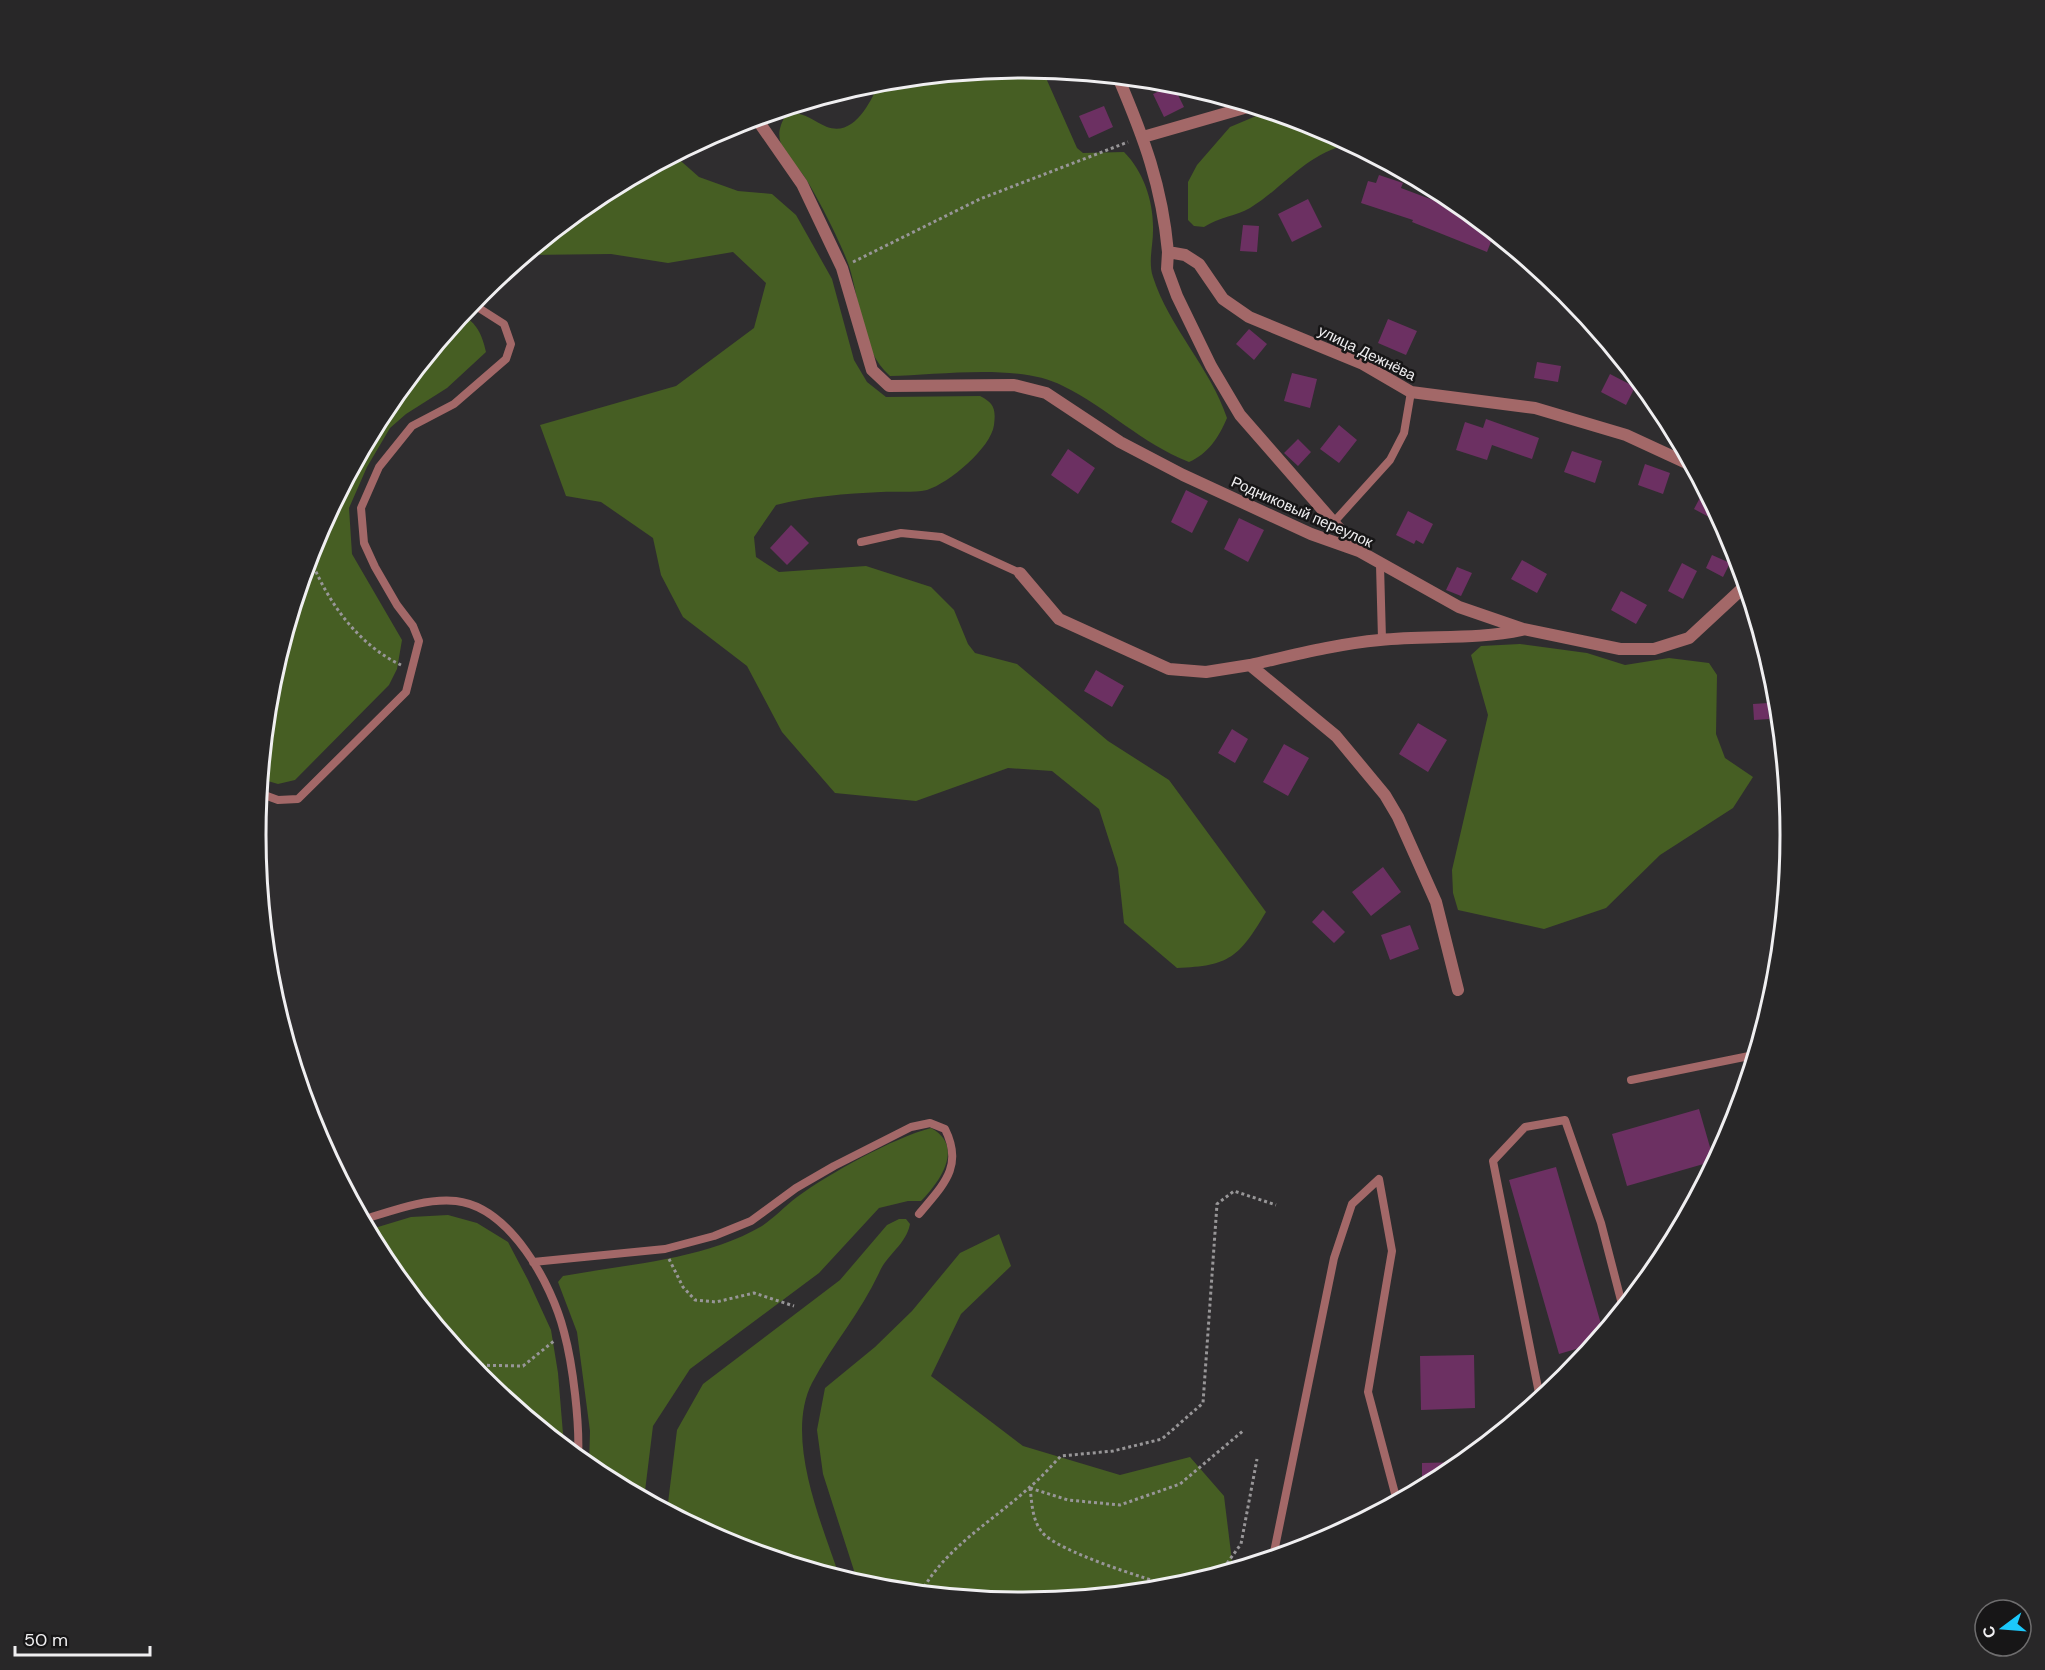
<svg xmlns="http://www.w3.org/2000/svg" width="2045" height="1670" font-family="'DM Sans',sans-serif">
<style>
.green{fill:#465e23}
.building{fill:#6c3062}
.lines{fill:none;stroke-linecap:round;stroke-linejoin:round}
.path{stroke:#989698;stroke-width:3;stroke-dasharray:3 3;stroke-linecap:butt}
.service{stroke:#a36868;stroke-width:8}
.minor{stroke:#a36868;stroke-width:12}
.labels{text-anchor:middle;stroke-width:5;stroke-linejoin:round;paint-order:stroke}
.street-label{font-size:15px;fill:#f0eff1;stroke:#171617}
.rim{fill:none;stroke:#f0eff1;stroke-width:3}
</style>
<rect width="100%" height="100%" fill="#2f2d2f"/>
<path class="green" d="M1023 68 1042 69 1077 148 1083 153 1124 152C1144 172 1154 203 1153 231 1153 246 1148 262 1153 277 1169 327 1211 369 1227 418 1219 437 1208 454 1189 462 1141 443 1108 408 1063 386 1020 363 939 375 890 376 859 348 861 303 849 266 842 245 814 189 801 172 784 150 770 140 787 113 803 111 813 121 827 127 855 137 871 101 880 81Z
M1268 111 1317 126 1350 144C1305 154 1287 185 1250 208 1236 216 1219 217 1204 227L1194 226 1188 220V182L1197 165 1230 127Z
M674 155 699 177 738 191 772 194 796 215 832 279 854 360 867 382 886 397 980 396C994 403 996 409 994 425 991 448 949 483 927 490 913 493 895 491 881 492 845 494 810 496 776 505L754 537 756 557 779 572 866 566 931 587 954 610 968 644 975 653 1017 664 1108 741 1169 780 1266 912C1239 957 1230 966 1177 968L1124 923 1118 868 1099 809 1052 771 1008 768 916 801 835 793 782 732 747 666 683 617 661 575 653 538 601 502 566 496 540 425 676 386 754 328 766 283 733 252 668 263 611 254 526 255 596 197Z
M462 314C477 324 482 334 486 352L447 388 406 414 390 428 367 467 349 508 352 554 402 640 397 669 389 685 295 780 278 784 261 779 270 685 314 541 385 408Z
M1520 644 1587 653 1625 665 1669 658 1709 663 1717 675 1716 734 1725 758 1753 777 1733 808 1660 855 1606 908 1544 929 1458 910 1453 893 1452 870 1488 715 1471 655 1481 646Z
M931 1128C965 1146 940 1182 921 1201H908L879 1208 819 1273 690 1369 653 1426 644 1499 589 1467 590 1431 577 1332 558 1282 563 1276C628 1264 704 1260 762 1226 774 1218 785 1206 797 1197 830 1173 893 1138 931 1128Z
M448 1215 477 1223 508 1242 528 1280 551 1330 558 1373 564 1446 480 1377 384 1261 368 1230 411 1217Z
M899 1219H906L910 1224C906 1245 887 1254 879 1273 861 1312 832 1345 812 1383 784 1438 822 1524 840 1578L728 1544 667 1511 677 1430 703 1384 840 1280 887 1225Z
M999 1234 1011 1266 961 1314 931 1376 1023 1446 1120 1475 1190 1457 1224 1496 1233 1569 1172 1588 1022 1602 872 1588 858 1583 823 1474 817 1430 825 1388 875 1347 912 1311 960 1253Z"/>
<path class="building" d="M1173 85 1184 107 1164 117 1153 94Z
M1104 106 1113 127 1089 138 1079 116Z
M1379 175 1403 183 1401 188 1470 214 1494 234 1487 252 1412 222 1413 220 1361 203 1368 181 1376 183Z
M1308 199 1322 227 1292 242 1278 214Z
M1243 225 1259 226 1257 252 1240 251Z
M1388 319 1417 331 1406 355 1378 343Z
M1249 329 1267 344 1254 360 1236 344Z
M1537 362 1561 366 1558 382 1534 378Z
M1292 373 1317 379 1310 408 1284 401Z
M1610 374 1635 387 1626 405 1601 392Z
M1486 419 1539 438 1532 459 1492 445 1487 460 1456 450 1465 422 1483 428Z
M1339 425 1357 440 1339 463 1320 449Z
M1298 439 1311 452 1298 466 1284 453Z
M1068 449 1095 468 1078 494 1051 475Z
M1572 451 1602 461 1595 483 1564 472Z
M1645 464 1670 473 1663 494 1638 485Z
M1186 490 1208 501 1192 533 1171 522Z
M1704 490 1722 524 1694 509Z
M1408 511 1433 524 1423 544 1416 540 1414 544 1396 535Z
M1239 518 1264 530 1248 562 1224 549Z
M791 525 809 543 787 565 770 548Z
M1712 555 1730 563 1723 577 1706 568Z
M1522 560 1547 574 1537 593 1511 579Z
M1682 563 1697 571 1683 599 1668 591Z
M1457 567 1472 573 1461 596 1446 590Z
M1621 591 1647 605 1636 624 1611 610Z
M1096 670 1124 686 1112 707 1084 691Z
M1768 703 1769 719 1754 720 1753 704Z
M1418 723 1447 740 1428 772 1399 754Z
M1232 729 1248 739 1235 763 1218 753Z
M1284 744 1309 758 1288 796 1263 782Z
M1383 867 1401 892 1371 916 1352 892Z
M1323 910 1345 932 1334 943 1312 922Z
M1410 925 1419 949 1390 960 1381 935Z
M1699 1109 1714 1161 1627 1186 1612 1134Z
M1556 1167 1603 1331 1593 1344 1559 1354 1509 1180Z
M1474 1355 1475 1408 1421 1410 1420 1356Z
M1463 1462 1449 1473 1422 1487V1463Z"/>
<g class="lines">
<path class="path" d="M853 262 980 199 1128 142
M309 555C326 600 357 644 401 665
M261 775 263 773V750
M669 1259 683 1287 695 1300 716 1302 754 1293 794 1306
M469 1365 523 1366 554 1341
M1030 1488 1068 1500 1120 1505 1180 1484 1244 1430
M1030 1488C1032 1503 1032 1520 1042 1532 1056 1551 1149 1580 1175 1587
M1220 1573 1241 1544 1257 1459
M921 1592C947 1546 993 1521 1031 1486 1042 1477 1051 1466 1061 1456L1113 1451 1162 1439 1203 1403 1217 1204 1234 1191 1276 1205"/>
<path class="service" d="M1333 523 1390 460 1404 433 1411 392
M861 542 901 533 941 537 1020 573
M1380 565 1382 639
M259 793 278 800 298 799 406 692 419 641 413 626 397 605 375 567 364 543 361 508 379 467 412 426 454 404 506 359 511 344 504 324 471 303
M1631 1080 1754 1055
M362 1220C392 1211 424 1198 456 1201 510 1207 552 1284 564 1332 573 1365 580 1424 578 1459
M533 1262 665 1249 714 1236 751 1221 796 1188 834 1166 911 1127 930 1123 945 1129C964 1167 943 1185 919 1214
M1540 1398 1493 1161 1525 1127 1565 1120 1601 1223 1623 1308
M1273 1557 1334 1258 1352 1204 1379 1179 1392 1251 1368 1392 1397 1501"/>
<path class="minor" d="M1118 77C1144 138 1162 186 1168 252L1185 255 1199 264 1223 299 1249 317 1363 364 1411 392 1535 408 1626 435 1691 465
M756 118 802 184 842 268 872 370 889 386 1014 385 1046 393 1120 442 1183 475 1311 534 1359 551 1459 607 1523 629 1620 649H1654L1689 638 1745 586
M1143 137 1251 106
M1168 252 1167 269 1177 296 1211 366 1240 415 1356 548
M1020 573 1059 619 1169 669 1206 672 1250 665 1336 736 1385 795 1398 817 1436 902 1458 990
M1250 665C1294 655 1336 644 1380 640 1428 635 1476 640 1522 630"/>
</g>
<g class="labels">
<g class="street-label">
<text transform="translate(1367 353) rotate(26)" y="5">улица Дежнёва</text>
<text transform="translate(1302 512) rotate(24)" y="5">Родниковый переулок</text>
</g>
</g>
<path d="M0 0H2045V1670H0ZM266 835a757 757 0 1 1 1514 0a757 757 0 1 1-1514 0Z" fill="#282728" fill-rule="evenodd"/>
<path class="rim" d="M266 835a757 757 0 1 1 1514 0a757 757 0 1 1-1514 0Z"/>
<g transform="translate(2003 1628) rotate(254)"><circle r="28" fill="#171617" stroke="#6e6d6e" stroke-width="1.5"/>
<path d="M0-4.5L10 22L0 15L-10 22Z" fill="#1cc9fc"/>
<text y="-9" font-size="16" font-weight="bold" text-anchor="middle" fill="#f0eff1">С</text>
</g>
<path d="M15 1646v9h135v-9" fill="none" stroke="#f0eff1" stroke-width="3"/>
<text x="24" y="1646" font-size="18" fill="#f0eff1" stroke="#171617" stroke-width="4.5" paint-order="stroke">50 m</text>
</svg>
